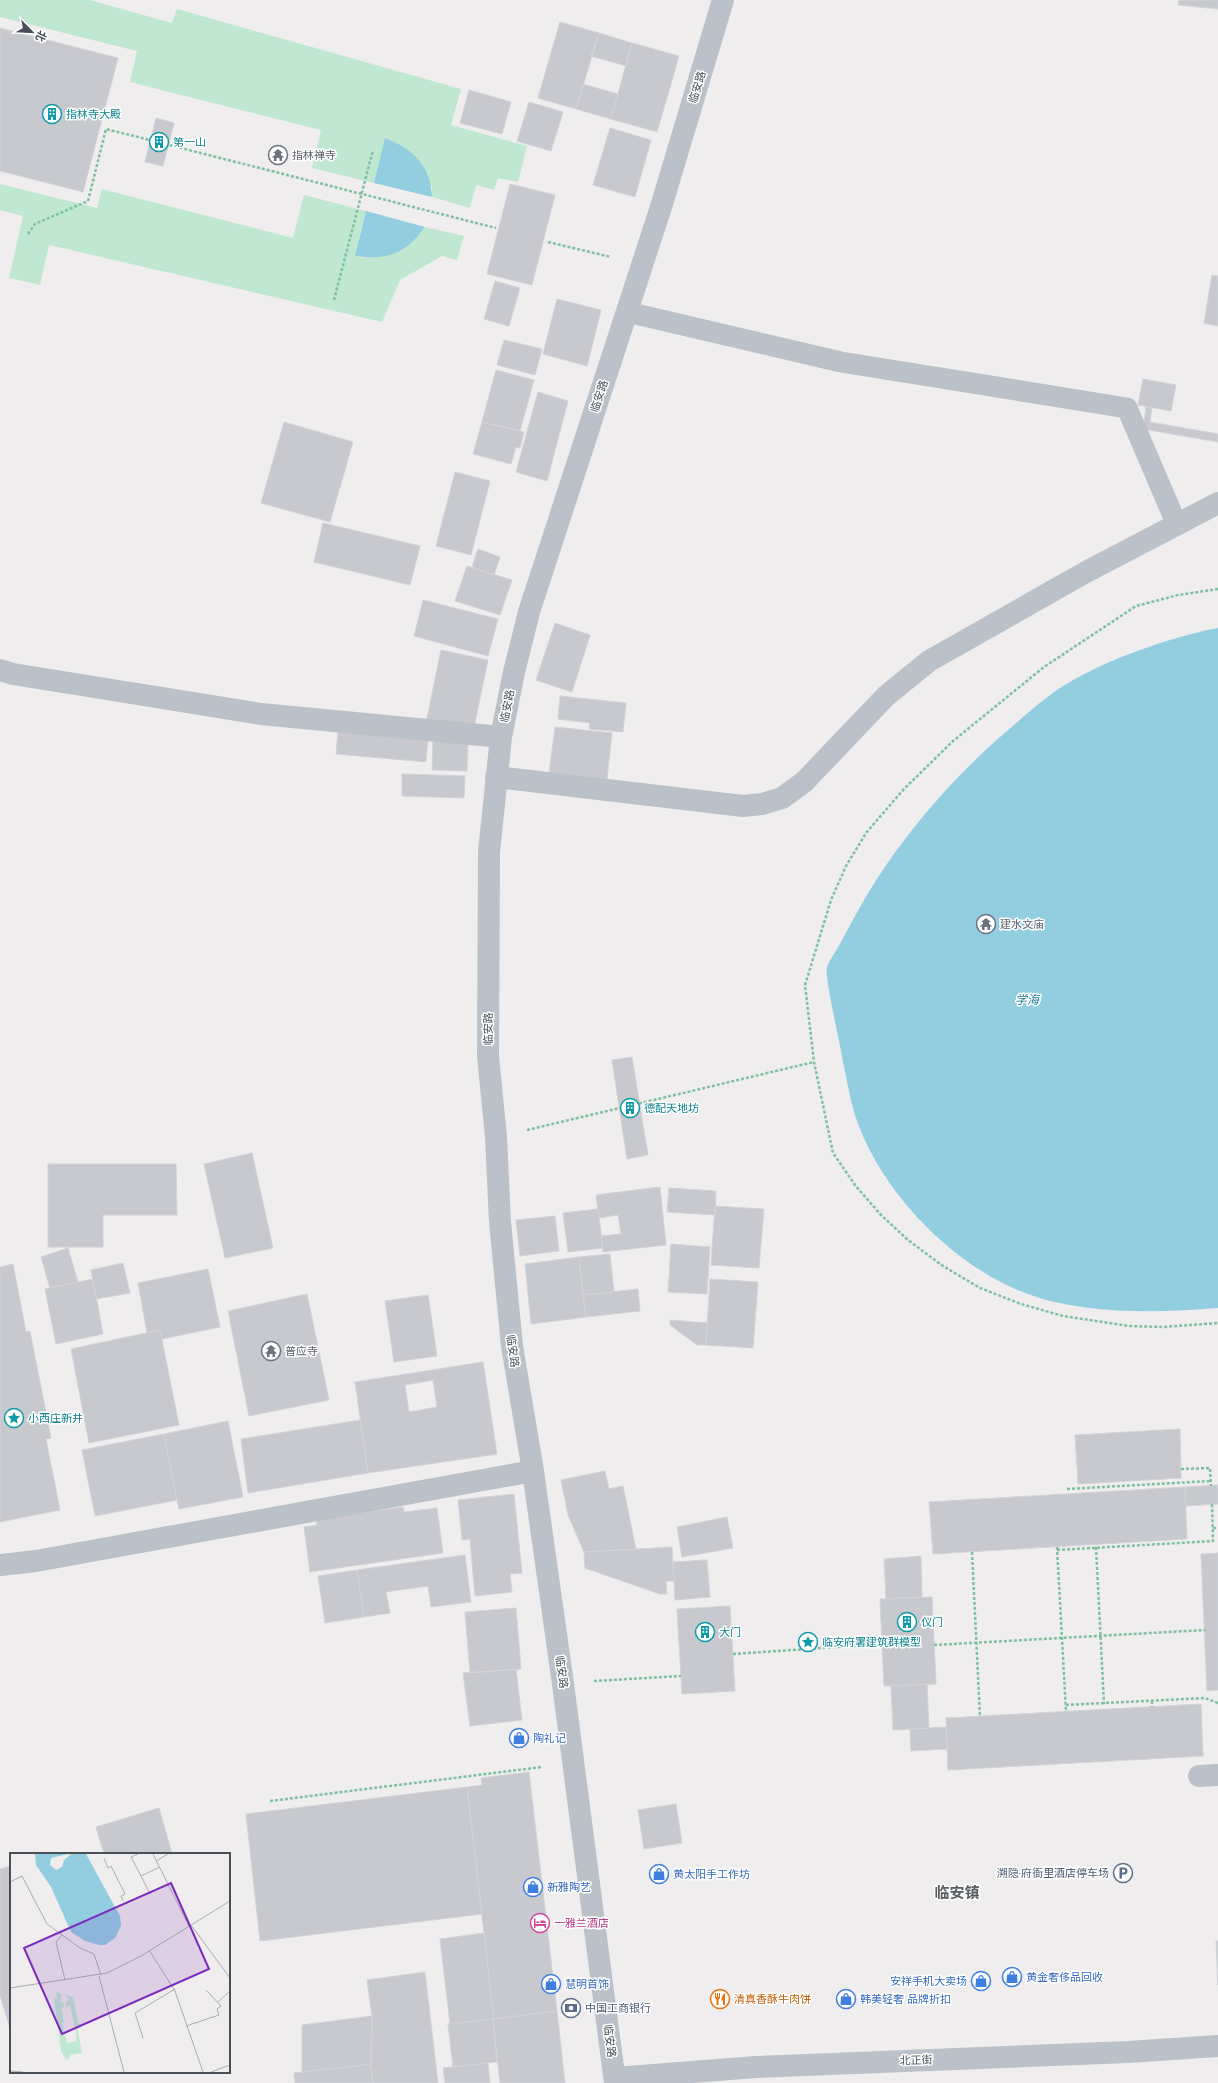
<svg xmlns="http://www.w3.org/2000/svg" width="1218" height="2083" font-family="Quicksand,'Noto Sans SC',sans-serif">
<style>
.green{fill:#c0e8d0}
.water{fill:#92cee0}
.building{fill:#c7c9cf;stroke:#d2d3d8;fill-rule:evenodd}
.lines{fill:none;stroke-linecap:round;stroke-linejoin:round}
.path{stroke:#7cc2a1;stroke-width:2.5;stroke-dasharray:3 2;stroke-linecap:butt}
.lane{stroke:#bac1c8;stroke-width:21}
.street{stroke:#bac1c8;stroke-width:22}
.labels{text-anchor:middle;stroke-width:3;stroke-linejoin:round;paint-order:stroke}
.street-label{font-size:11px;fill:#475058;stroke:#fff}
.culture-label{font-size:11px;fill:#0d838f;stroke:#fff;text-anchor:start}
.worship-label{font-size:11px;fill:#5b616d;stroke:#fff;text-anchor:start}
.shop-label{font-size:11px;fill:#366cbe;stroke:#fff;text-anchor:start}
.service-label{font-size:11px;fill:#4e5e75;stroke:#fff;text-anchor:end}
.hotel-label{font-size:11px;fill:#b23c85;stroke:#fff;text-anchor:start}
.food-label{font-size:11px;fill:#c56008;stroke:#fff;text-anchor:start}
.water-label{font-size:12px;font-style:italic;fill:#1d7995;stroke:#fff}
.district-label{font-size:15px;font-weight:bold;fill:#5a5d61;stroke:#fff}
.inset-road{fill:none;stroke:#acaeb1;stroke-width:1}
.view{fill:#7b2cbf;fill-opacity:0.15;stroke:#7b2cbf;stroke-width:2}
.inset-edge{fill:none;stroke:#475058;stroke-width:2}
</style>
<rect width="100%" height="100%" fill="#efeded"/>
<path class="green" d="M0 0H90L172 23 177 9 461 89 451 125 527 146 518 182 498 178 494 190 476 185 470 208 432 197V187L386 138 374 183 312 168 321 130 130 82 137 51 0 17Z
M0 184 97 208 102 189 293 238 304 195 366 211 355 256C382 262 409 250 425 227L464 236 457 260 442 256 400 280 382 322 49 245 40 285 9 278 23 216 0 210Z"/>
<path class="water" d="M385 138C413 149 431 166 432 197L374 183Z
M366 211 425 227C407 253 386 261 355 256Z
M1218 628V1308C1166 1312 1110 1314 1059 1303 974 1286 892 1208 860 1129 851 1107 848 1085 843 1062 841 1047 824 976 827 967 830 959 837 950 841 942 852 922 862 902 875 882 913 823 960 770 1014 725 1030 711 1046 697 1063 686 1105 660 1170 637 1218 628Z"/>
<path class="building" d="M1179 0H1218V9L1178 5Z
M560 22 599 33 576 109 538 98Z
M0 28 118 58 83 192 0 171Z
M599 33 632 43 626 66 591 56Z
M632 43 679 56 657 132 611 119Z
M583 84 618 94 611 119 576 109Z
M469 90 511 102 502 134 460 123Z
M529 102 563 112 551 151 517 141Z
M156 118 174 123 163 166 145 162Z
M610 128 651 140 635 197 593 185Z
M510 184 555 195 532 285 487 274Z
M1212 275 1218 276V326L1204 323Z
M495 281 520 288 509 326 484 319Z
M557 299 601 310 587 366 543 354Z
M504 340 542 349 535 375 497 365Z
M496 370 534 380 520 431 482 422Z
M1143 379 1176 385 1171 411 1138 405Z
M538 392 568 401 547 481 516 472Z
M1146 407 1152 408 1150 422 1218 434V442L1143 429Z
M284 422 353 442 330 522 261 503Z
M482 422 524 432 520 448 516 447 511 464 473 454Z
M455 472 490 481 471 555 436 546Z
M323 523 420 546 410 585 314 562Z
M478 549 500 557 494 575 472 567Z
M467 566 512 580 500 615 455 601Z
M423 600 498 619 488 656 414 636Z
M555 623 590 635 572 692 536 680Z
M441 650 488 660 473 732 426 723Z
M560 696 626 703 623 732 589 729 590 723 558 719Z
M555 727 612 733 607 779 549 773Z
M338 732 428 739 426 762 336 754Z
M433 741 468 743 467 771 432 770Z
M402 774 465 776 464 798 402 796Z
M632 1057 648 1155 627 1159 612 1060Z
M252 1153 273 1248 225 1258 204 1164Z
M48 1164H176L177 1215H103V1247H48Z
M660 1187 666 1245 603 1252 601 1236 621 1234 618 1215 599 1218 596 1195Z
M669 1188 716 1191 715 1215 667 1212Z
M715 1206 764 1209 759 1268 711 1265Z
M598 1209 603 1248 568 1252 563 1213Z
M555 1216 559 1251 520 1256 516 1220Z
M671 1244 710 1247 707 1294 668 1292Z
M68 1248 78 1282 50 1288 41 1257Z
M610 1254 614 1292 583 1295 579 1257Z
M579 1257 586 1317 531 1324 525 1264Z
M123 1263 130 1293 96 1299 91 1270Z
M13 1264 26 1332 30 1331 51 1438 46 1439 60 1510 0 1522V1267Z
M208 1269 220 1327 162 1339 160 1330 147 1333 138 1283Z
M93 1279 103 1334 56 1344 45 1289Z
M710 1279 758 1282 753 1348 706 1345Z
M638 1289 640 1311 586 1317 583 1295Z
M307 1294 329 1400 249 1416 228 1311Z
M428 1295 437 1356 394 1362 385 1301Z
M670 1320 707 1323 706 1345H697L670 1325Z
M160 1330 179 1425 89 1443 71 1349Z
M483 1362 497 1454 368 1473 355 1382ZM433 1380 437 1407 409 1412 405 1385Z
M360 1420 368 1473 248 1493 241 1439Z
M228 1421 243 1497 179 1509 164 1434Z
M1180 1429 1181 1478 1078 1484 1075 1435Z
M164 1434 177 1500 95 1516 82 1450Z
M605 1471 609 1489 623 1486 636 1549 584 1552 568 1515 561 1480Z
M1218 1485V1504L1186 1506 1185 1487Z
M1185 1487 1187 1539 933 1554 929 1502Z
M514 1494 522 1573 510 1574 512 1592 475 1596 470 1539 462 1540 458 1500Z
M403 1507 404 1512 437 1508 443 1553 310 1572 304 1527 317 1525 316 1519Z
M727 1517 733 1548 682 1557 677 1527Z
M672 1547 674 1581H666L667 1594H660L585 1568 584 1552Z
M1218 1553V1690L1207 1691 1201 1554Z
M465 1555 471 1602 431 1607 428 1586 386 1592 390 1613 364 1617 357 1570Z
M921 1556 922 1597 886 1599 884 1559Z
M707 1560 710 1597 675 1600 673 1562Z
M357 1570 364 1617 325 1623 318 1576Z
M932 1597 936 1684 884 1686 880 1599Z
M730 1606 735 1691 682 1694 677 1609Z
M516 1608 521 1669 470 1673 465 1612Z
M516 1669 522 1720 470 1726 463 1673Z
M927 1684 929 1728 893 1730 891 1686Z
M1201 1704 1203 1756 948 1770 946 1718Z
M946 1727 947 1749 911 1751 910 1729Z
M529 1772 557 2011 494 2019 467 1787 482 1785 481 1778Z
M467 1787 482 1914 260 1941 246 1814Z
M676 1804 682 1843 644 1849 638 1810Z
M159 1808 172 1854H104L96 1827Z
M11 1866V2032L0 1995V1869Z
M484 1933 494 2019 450 2024 440 1939Z
M1216 1941H1218V1985Z
M425 1972 438 2083H373L371 2064 372 2016 367 1980Z
M557 2011 565 2083H500L493 2019Z
M372 2016 371 2064 302 2072V2025Z
M493 2019 497 2062 453 2067 448 2024Z
M488 2063 490 2083H445L443 2068Z
M371 2064 373 2083H295L294 2073Z"/>
<g class="lines">
<path class="path" d="M28 234 35 224 88 201 106 129 496 228
M548 242 611 257
M334 300 373 150
M1218 589 1178 595 1136 606 1044 667 953 741 903 790 866 833 846 866 831 900 805 985 814 1062 833 1153 855 1185 880 1214 908 1240 943 1266 980 1288 1021 1304 1063 1316 1129 1326 1163 1327 1218 1323
M527 1130 814 1062
M1181 1469 1210 1468 1211 1486
M1067 1489 1210 1481
M1213 1528H1218
M1057 1547 1066 1712
M1096 1547 1104 1704
M1057 1550 1213 1541 1212 1504
M972 1552 980 1717
M934 1645 1205 1630
M733 1654 882 1644
M594 1681 681 1676
M1152 1701V1707
M1066 1705 1205 1698 1218 1703
M270 1801 542 1767"/>
<path class="lane" d="M627 312 841 362 1127 408 1177 525"/>
<path class="street" d="M0 670 13 674 261 714 501 737
M496 777 743 806 762 804 782 798 804 782 886 696 929 661 1086 572 1218 503
M0 1565 36 1561 533 1471
M1199 1776 1218 1775
M615 2078 756 2067 1128 2052 1218 2046
M615 2083 563 1684 533 1471 512 1346 500 1222 496 1137 488 1056 489 852 501 737 514 672 529 612 661 207 723 0"/>
</g>
<defs>
<symbol id="building-ring" viewBox="-11 -11 22 22"><circle r="9.5" fill="#fff" stroke="#0f9aa8" stroke-width="1.5"/><path d="M-4-6H4V6H1V3H-1V6H-4ZM-2.5-4.3h1.7v1.8h-1.7ZM.8-4.3h1.7v1.8H.8ZM-2.5-1h1.7V.8h-1.7ZM.8-1h1.7V.8H.8Z" fill="#0f9aa8"/></symbol>
<symbol id="temple-ring" viewBox="-11 -11 22 22"><circle r="9.5" fill="#fff" stroke="#6b7280" stroke-width="1.5"/><path d="M0-6L5-2H3V0L6.5 2.5H4V6H1.5V3h-3V6H-4V2.5H-6.5L-3 0V-2H-5Z" fill="#6b7280"/></symbol>
<symbol id="sight-ring" viewBox="-11 -11 22 22"><circle r="9.5" fill="#fff" stroke="#0f9aa8" stroke-width="1.5"/><path d="M0-6L1.8-2.2L6-1.7L2.9 1.2L3.7 5.4L0 3.3L-3.7 5.4L-2.9 1.2L-6-1.7L-1.8-2.2Z" fill="#0f9aa8"/></symbol>
<symbol id="shop-ring" viewBox="-11 -11 22 22"><circle r="9.5" fill="#fff" stroke="#3f7fe0" stroke-width="1.5"/><path d="M-5-2.5h2.3a2.7 3.5 0 0 1 5.4 0H5L5.5 6h-11ZM-1.5-2.5h3a1.5 2.3 0 0 0-3 0Z" fill="#3f7fe0"/></symbol>
<symbol id="parking-ring" viewBox="-11 -11 22 22"><circle r="9.5" fill="#fff" stroke="#5c6f8a" stroke-width="1.5"/><path d="M-3.5-5.5H1a3.5 3.5 0 0 1 0 7H-1V5.5H-3.5ZM-1-3.4V-.6H.8a1.4 1.4 0 0 0 0-2.8Z" fill="#5c6f8a"/></symbol>
<symbol id="hotel-ring" viewBox="-11 -11 22 22"><circle r="9.5" fill="#fff" stroke="#d1479c" stroke-width="1.5"/><path d="M-6-4.5h1.5V1H6V5H4.5V3h-9V5H-6ZM-4 0a1.8 1.8 0 1 1 3.6 0ZM.5 0V-2.5h3Q6-2.5 6 0Z" fill="#d1479c"/></symbol>
<symbol id="restaurant-ring" viewBox="-11 -11 22 22"><circle r="9.5" fill="#fff" stroke="#e8710a" stroke-width="1.5"/><path d="M-5-6h1v4h1v-4h1v4h1v-4h1v5L-1.5 .5V6h-2V.5L-5-1ZM5-6V6H3V1.5H1.5Q1.5-4 5-6Z" fill="#e8710a"/></symbol>
<symbol id="bank-ring" viewBox="-11 -11 22 22"><circle r="9.5" fill="#fff" stroke="#5c6f8a" stroke-width="1.5"/><path d="M-6-4H6V4H-6ZM0-2.3a2.3 2.3 0 1 0 0 4.6a2.3 2.3 0 1 0 0-4.6Z" fill="#5c6f8a"/></symbol>
</defs>
<g fill-rule="evenodd">
<use href="#building-ring" x="41" y="103" width="22" height="22"/>
<use href="#building-ring" x="148" y="131" width="22" height="22"/>
<use href="#temple-ring" x="267" y="144" width="22" height="22"/>
<use href="#temple-ring" x="975" y="913" width="22" height="22"/>
<use href="#building-ring" x="619" y="1097" width="22" height="22"/>
<use href="#temple-ring" x="260" y="1340" width="22" height="22"/>
<use href="#sight-ring" x="3" y="1407" width="22" height="22"/>
<use href="#building-ring" x="896" y="1611" width="22" height="22"/>
<use href="#building-ring" x="694" y="1621" width="22" height="22"/>
<use href="#sight-ring" x="797" y="1631" width="22" height="22"/>
<use href="#shop-ring" x="508" y="1727" width="22" height="22"/>
<use href="#parking-ring" x="1112" y="1862" width="22" height="22"/>
<use href="#shop-ring" x="648" y="1863" width="22" height="22"/>
<use href="#shop-ring" x="522" y="1876" width="22" height="22"/>
<use href="#hotel-ring" x="529" y="1912" width="22" height="22"/>
<use href="#shop-ring" x="1001" y="1966" width="22" height="22"/>
<use href="#shop-ring" x="970" y="1970" width="22" height="22"/>
<use href="#shop-ring" x="540" y="1973" width="22" height="22"/>
<use href="#restaurant-ring" x="709" y="1988" width="22" height="22"/>
<use href="#shop-ring" x="835" y="1988" width="22" height="22"/>
<use href="#bank-ring" x="560" y="1997" width="22" height="22"/>
</g>
<g class="labels">
<g class="street-label">
<text transform="translate(697 87) rotate(-73)" y="4">临安路</text>
<text transform="translate(599 396) rotate(-72)" y="4">临安路</text>
<text transform="translate(507 706) rotate(-79)" y="4">临安路</text>
<text transform="translate(488 1029) rotate(-90)" y="4">临安路</text>
<text transform="translate(513 1351) rotate(82)" y="4">临安路</text>
<text transform="translate(562 1672) rotate(82)" y="4">临安路</text>
<text transform="translate(610 2041) rotate(83)" y="4">临安路</text>
<text transform="translate(916 2060) rotate(-2)" y="4">北正街</text>
</g>
<g class="culture-label">
<text x="66" y="118">指林寺大殿</text>
<text x="173" y="146">第一山</text>
<text x="644" y="1112">德配天地坊</text>
<text x="28" y="1422">小西庄新井</text>
<text x="921" y="1626">仪门</text>
<text x="719" y="1636">大门</text>
<text x="822" y="1646">临安府署建筑群模型</text>
</g>
<g class="worship-label">
<text x="292" y="159">指林禅寺</text>
<text x="1000" y="928">建水文庙</text>
<text x="285" y="1355">普应寺</text>
</g>
<g class="shop-label">
<text x="533" y="1742">陶礼记</text>
<text x="673" y="1878">黄太阳手工作坊</text>
<text x="547" y="1891">新雅陶艺</text>
<text x="1026" y="1981">黄金奢侈品回收</text>
<text x="967" y="1985" text-anchor="end">安祥手机大卖场</text>
<text x="565" y="1988">慧明首饰</text>
<text x="860" y="2003">韩美轻奢 品牌折扣</text>
</g>
<g class="service-label">
<text x="1109" y="1877">溯隐·府衙里酒店停车场</text>
<text x="585" y="2012" text-anchor="start">中国工商银行</text>
</g>
<g class="hotel-label">
<text x="554" y="1927">一雅兰酒店</text>
</g>
<g class="food-label">
<text x="734" y="2003">清真香酥牛肉饼</text>
</g>
<g class="water-label">
<text x="1027" y="1004">学海</text>
</g>
<g class="district-label">
<text x="957" y="1898">临安镇</text>
</g>
</g>
<g transform="translate(10 1853)">
<rect width="220" height="220" fill="#efeded"/>
<path d="M46 139 52 141 50 149H53L54 154 51 155 54 169 52 170 57 190 66 188V179L60 153 56 154V149L59 147 54 141 63 144 68 170 72 172 67 173 72 200 60 202V205L56 207 51 198 44 146 47 145Z" fill="#c0e8d0"/>
<path d="M25 1H58L41 5 40 12 46 17 52 14 54 7 61 1H76L110 63 111 73 105 85 95 92H89L75 88 61 79 41 34 26 12Z" fill="#92cee0"/>
<path class="inset-road" d="M128 1 121 4 131 23 150 14M143 1 179 73M94 5 98 15 101 13 115 41 111 43 113 48M146 8 158 1M131 23 140 41M0 29 12 23 37 71 70 95 84 101 91 122M181 72 220 125M52 82 46 89 55 127M139 97 165 138 193 219M89 123 114 219M0 135 97 120 131 103 220 48M208 149 220 138M176 173 209 162 207 156 211 153 196 137M133 185 125 160 165 136M0 218 13 219M201 219 220 212"/>
<path class="view" d="M161 30 199 116 52 181 14 95Z"/>
<rect width="220" height="220" class="inset-edge"/>
</g>
<g transform="translate(32 32) rotate(114)" stroke="#ffffff" stroke-width="3" paint-order="stroke">
<path d="M0-3L7 15L0 10L-7 15Z" fill="#475058"/>
<text y="-6" font-size="11" font-weight="bold" text-anchor="middle" fill="#475058">北</text>
</g>
</svg>
